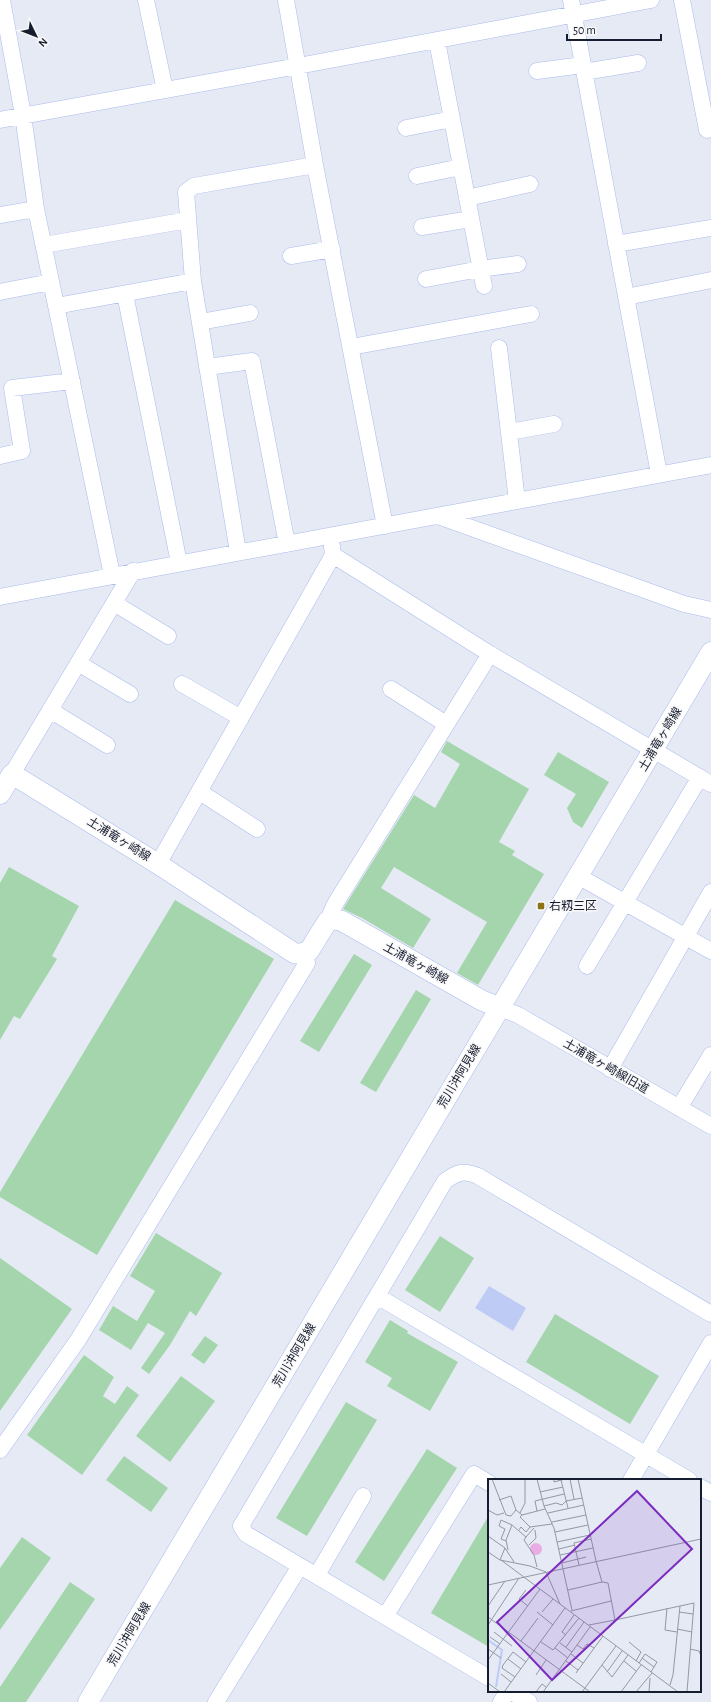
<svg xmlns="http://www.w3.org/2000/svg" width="711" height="1702" font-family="'Alegreya Sans','Noto Sans JP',sans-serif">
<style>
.water{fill:#bdcbf5}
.building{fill:#a4d5ad}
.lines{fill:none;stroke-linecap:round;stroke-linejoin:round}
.minor-casing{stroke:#abe;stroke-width:17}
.major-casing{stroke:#abe;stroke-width:21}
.minor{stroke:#fff;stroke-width:16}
.major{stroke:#fff;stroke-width:20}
.poi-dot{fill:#8e7217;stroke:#f8f8f8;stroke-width:1.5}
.labels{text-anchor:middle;stroke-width:3;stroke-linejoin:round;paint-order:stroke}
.street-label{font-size:12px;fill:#171d30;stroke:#f8f8f8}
.poi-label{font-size:12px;fill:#171d30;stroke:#f8f8f8;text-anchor:start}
.inset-river{fill:none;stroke:#bdcbf5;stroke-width:2}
.inset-road{fill:none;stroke:#9398a6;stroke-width:1}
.view{fill:#7b2cbf;fill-opacity:0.15;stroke:#7b2cbf;stroke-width:2}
.inset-edge{fill:none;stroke:#171d30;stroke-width:2}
</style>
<rect width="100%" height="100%" fill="#e6eaf5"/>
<path class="water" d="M489 1286 526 1308 513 1331 475 1308Z"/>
<path class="building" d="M447 741 529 789 499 842 515 851 512 855 544 874 478 985 457 973 487 922 394 867 381 888 431 919 413 948 362 918 343 909 414 795 435 808 460 764 441 752Z
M558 752 609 782 582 828 573 822 567 808 576 794 544 775Z
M9 867 79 906 52 956 57 959 20 1019 14 1016 0 1040V883Z
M175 900 274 959 97 1255 0 1197V1192Z
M354 954 372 965 319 1052 300 1041Z
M416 990 431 999 376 1092 360 1083Z
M156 1233 222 1273 196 1316 190 1311 170 1345 149 1374 141 1368 165 1333 148 1323 131 1350 99 1330 113 1306 137 1321 155 1291 130 1276Z
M440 1236 474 1258 440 1312 405 1290Z
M0 1258 72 1309 0 1411Z
M555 1314 659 1376 630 1424 526 1362Z
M390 1320 408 1331 407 1333 458 1362 430 1411 387 1386 392 1378 365 1362Z
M205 1336 218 1345 204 1364 191 1355Z
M84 1355 114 1377 103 1396 115 1404 127 1386 139 1395 82 1475 27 1435Z
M181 1376 215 1401 170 1462 136 1436Z
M346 1402 377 1420 307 1536 276 1518Z
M427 1449 457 1468 384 1581 355 1562Z
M124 1456 168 1488 151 1512 106 1480Z
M489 1515V1647L431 1613Z
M22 1537 51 1558 0 1630V1568Z
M70 1582 95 1599 26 1702H0V1687Z"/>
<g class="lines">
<defs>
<path id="minor" d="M2 0 23 115 36 209 112 575
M146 0 165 90
M286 0 315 165 385 526
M571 0 659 474
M682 0 707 130
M437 41 484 286
M537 71 583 65
M584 72 638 63
M0 120 298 66 651 0
M406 128 452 119
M417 176 461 167
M467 198 530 184
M0 215 36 209
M422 227 471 219
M616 244 711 228
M44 245 188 220
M291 256 332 249
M426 279 480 269 518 264
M0 292 51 282
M125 294 179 563
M626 297 711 280
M56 306 193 281
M200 322 250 313
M351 347 531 314
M499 348 517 501
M207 367 252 361 287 544
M509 432 554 424
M0 456 22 451 12 388 72 381
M438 516 684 604 711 610
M238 552 193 281 186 192 194 186 315 165
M333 555 490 654 711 784
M0 597 711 465
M114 603 168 636
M78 663 130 694
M182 684 241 718
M391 689 446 724
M50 710 107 745
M12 774 133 571
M200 792 257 829
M158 864 333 555 332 546
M578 876 711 951
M327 922 335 904 490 654
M587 966 700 777
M500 1008 518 1015 711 1126
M610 1069 711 892
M679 1108 711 1055
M377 1296 689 1480
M0 1450 78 1340 307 963 305 953
M631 1480 711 1343
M700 1487 711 1493
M317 1575 363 1496
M386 1615 474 1474 489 1483
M489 1678 246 1534 241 1526 445 1181C458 1172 463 1170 478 1176L711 1314
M510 1691 529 1702
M216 1702 300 1566
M501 1702 508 1691"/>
<path id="major" d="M0 794 12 774 158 864 294 953 299 954 309 951 327 922 334 919 342 921 481 1000 500 1008
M88 1702 711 652"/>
</defs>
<use href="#minor" class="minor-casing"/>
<use href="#major" class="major-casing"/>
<use href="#minor" class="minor"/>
<use href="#major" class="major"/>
</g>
<rect class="poi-dot" x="537" y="902" width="8" height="8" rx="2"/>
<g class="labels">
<g class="street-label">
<text transform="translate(660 739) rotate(-59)" y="4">土浦竜ヶ崎線</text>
<text transform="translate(119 839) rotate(32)" y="4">土浦竜ヶ崎線</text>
<text transform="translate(416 963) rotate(29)" y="4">土浦竜ヶ崎線</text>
<text transform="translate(606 1066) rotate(30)" y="4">土浦竜ヶ崎線旧道</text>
<text transform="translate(459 1076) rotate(-59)" y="4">荒川沖阿見線</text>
<text transform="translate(294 1355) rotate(-59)" y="4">荒川沖阿見線</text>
<text transform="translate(129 1634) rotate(-59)" y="4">荒川沖阿見線</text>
</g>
<g class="poi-label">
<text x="549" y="910">右籾三区</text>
</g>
</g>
<g transform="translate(488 1479)">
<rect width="213" height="213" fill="#e6eaf5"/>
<path d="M42 70a6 6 0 1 1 12 0a6 6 0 1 1-12 0Z" fill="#ebabe4"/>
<path class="inset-river" d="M0 161 14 171 8 208"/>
<path class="inset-road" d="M4 0 18 36 23 37 28 31 34 36M49 0 56 27 66 49 84 131M66 0V3L77 0M82 0 86 20M90 0 108 82M73 1 80 29M52 13 75 8M11 21 23 17 28 31M56 27 68 24 74 26 78 22 94 19M0 31 9 36 16 34M49 32 47 22 76 15M32 34 37 24V0M60 34 96 26M34 36 32 38 42 48 64 45M34 36 57 30M64 43 98 36M31 51 33 48 38 53 42 48M67 53 100 46M0 57 17 69M38 58 36 61 46 76 49 88M18 62 13 60 17 50 11 47 13 41 24 46M69 63 102 56M41 66 48 59 47 51M71 70 87 66M20 71 18 61 24 46 38 58 46 49M0 73 12 81 42 87 58 93 72 125M72 76 105 69M12 81 17 69 26 83M13 81 190 213M108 82 114 103 120 104 127 141 206 124 199 213M74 84 98 78M91 86 86 64 103 60M0 106 213 60M38 111 31 120 40 127M80 111 114 103M0 127 17 102M179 129 177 151 189 153M83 132 123 122M49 133 65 146M54 133 65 120M191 133 205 135M0 138 102 213M0 146 31 99M101 146 127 141M189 150 204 153M6 153 24 167M78 156 74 153 86 136M2 158 12 165M33 162 50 139M53 163 65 171 91 139M141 163 153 173 148 182M72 164 84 173M89 166 95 170 99 165 106 169M78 168 96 143M67 169 80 179M0 170 13 179M202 170 211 172 213 177M83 175 95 184M154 179 166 188M20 180 33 190M0 181 52 110M78 182 90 191M136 182 148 192M151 184 157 175 169 183 163 193M114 186 124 198 140 176M119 193 134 172M88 194 115 157M13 195 23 203M48 196 58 181M27 198 14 189 15 186 25 173 38 183M0 204 12 213M182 206 185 196 192 127M16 213 77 129M48 213 54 205 58 208M55 213 102 148M94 213 128 167M133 213 153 186M148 213 164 194M161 213 162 199"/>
<path class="view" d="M149 12 204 70 64 201 9 143Z"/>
<rect width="213" height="213" class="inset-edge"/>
</g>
<g transform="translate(36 36) rotate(133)" stroke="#f8f8f8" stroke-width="3" paint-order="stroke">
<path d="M0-3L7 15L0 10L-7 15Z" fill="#171d30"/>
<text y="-6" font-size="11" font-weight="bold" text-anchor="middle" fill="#171d30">N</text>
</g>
<path d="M567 34v6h94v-6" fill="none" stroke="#171d30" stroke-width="2"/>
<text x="573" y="34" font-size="12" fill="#171d30" stroke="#f8f8f8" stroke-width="3" paint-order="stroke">50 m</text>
</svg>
